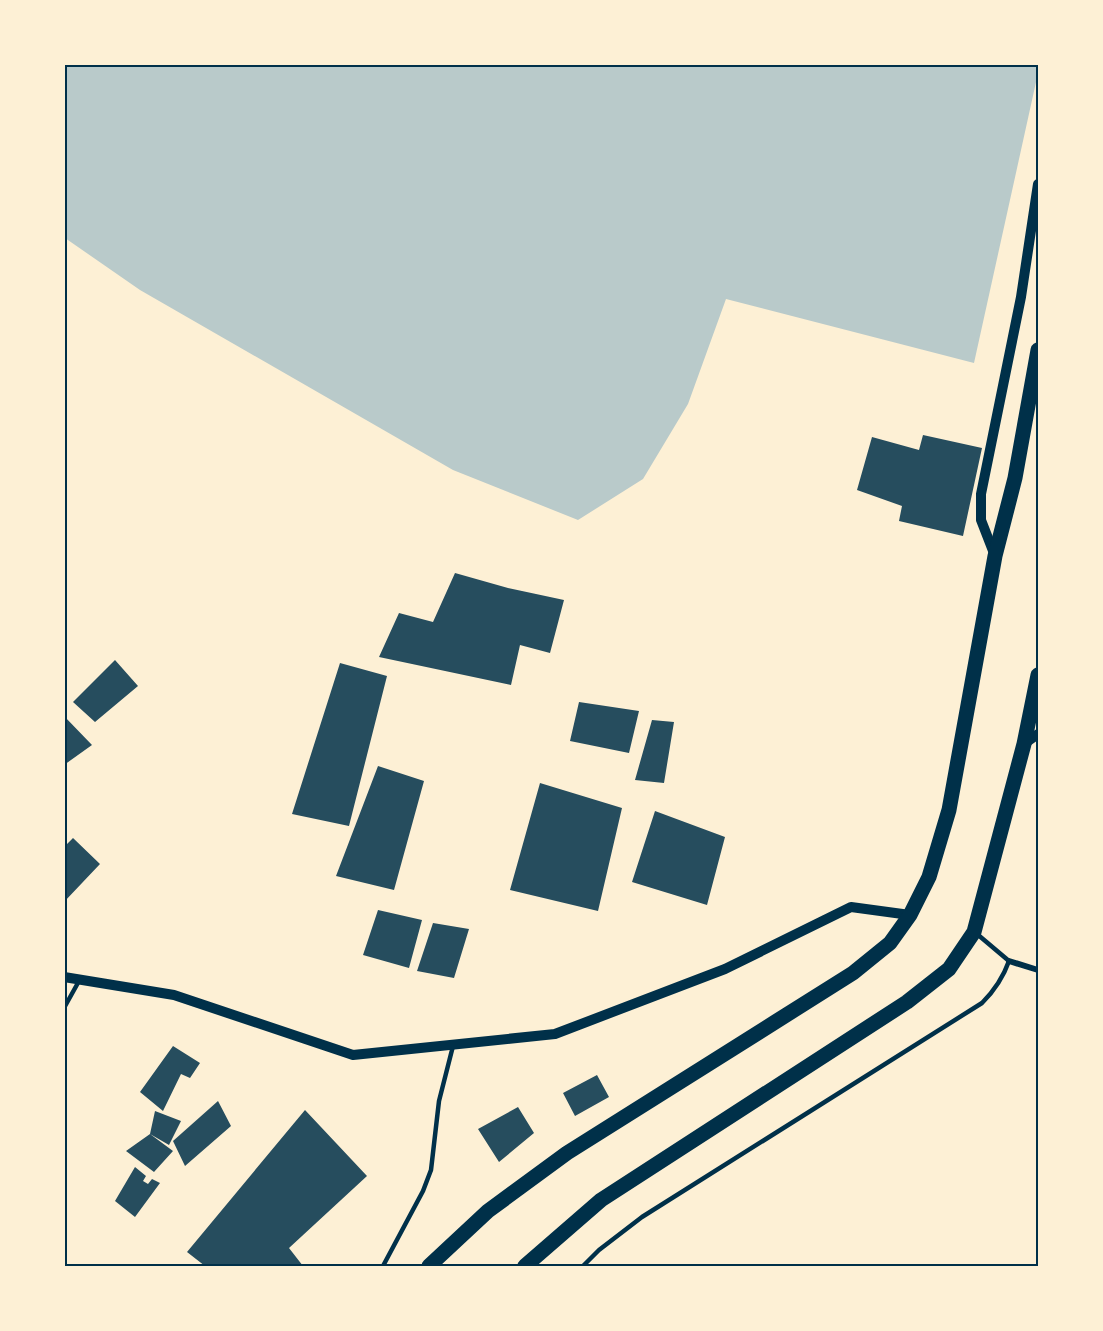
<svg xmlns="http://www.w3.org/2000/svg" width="1103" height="1331" font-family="'Work Sans',sans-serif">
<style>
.green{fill:#b9caca}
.building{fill:#264d5e}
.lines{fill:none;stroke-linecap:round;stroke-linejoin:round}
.service{stroke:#003049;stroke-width:4.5}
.minor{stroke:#003049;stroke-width:6}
.tertiary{stroke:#003049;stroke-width:10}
.primary{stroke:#003049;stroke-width:15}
.neatline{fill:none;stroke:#003049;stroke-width:2}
</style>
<rect width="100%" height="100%" fill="#fdf0d5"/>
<path class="green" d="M65 64H1038V73L974 363 726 299 688 404 643 479 578 520 453 470 140 290 65 238Z"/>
<path class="building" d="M923 435 982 448 963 536 899 521 902 506 857 490 872 437 919 450Z
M455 573 508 588 564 600 550 653 520 645 511 685 379 657 399 613 433 622Z
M115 660 138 686 95 722 73 702Z
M340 663 387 676 349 826 292 814Z
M579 702 639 711 629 753 570 741Z
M64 716 92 745 64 765Z
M652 720 674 722 664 783 635 780Z
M378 766 424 781 394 890 336 876Z
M540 783 622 808 598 911 510 890Z
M655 811 725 837 707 905 632 882Z
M73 838 100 864 64 902V847Z
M378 910 422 920 409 968 363 955Z
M433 923 469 929 454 978 417 971Z
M173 1046 200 1063 190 1078 181 1074 163 1111 140 1092Z
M597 1075 609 1097 575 1116 563 1093Z
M218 1101 231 1126 185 1166 173 1141Z
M518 1107 534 1133 499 1162 478 1129Z
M305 1110 367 1176 289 1248 303 1266H205L187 1252Z
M155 1111 181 1121 169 1145 150 1134Z
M150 1134 173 1151 154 1172 126 1151Z
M135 1167 146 1176 143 1181 148 1184 152 1179 160 1183 135 1217 115 1201Z"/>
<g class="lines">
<path class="service" d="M64 1008 79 981
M383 1266 423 1191 431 1170 439 1101 453 1046
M583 1266 599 1250 642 1217 982 1003C995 990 1003 978 1009 961L977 934"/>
<path class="minor" d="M1009 961 1038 970"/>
<path class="tertiary" d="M995 556 981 520V494L1021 297 1038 184
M1024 744 1038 734
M64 977 174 995 353 1055 555 1034 725 969 851 907 910 915"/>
<path class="primary" d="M429 1266 488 1211 567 1153 853 973 890 943 910 915 929 877 949 810 995 556 1015 478 1038 350
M525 1266 601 1200 907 1002 949 969 974 932 1024 744 1038 675"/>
</g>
<rect width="1103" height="1331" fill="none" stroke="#fdf0d5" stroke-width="132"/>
<rect x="66" y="66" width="971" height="1199" class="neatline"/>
</svg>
